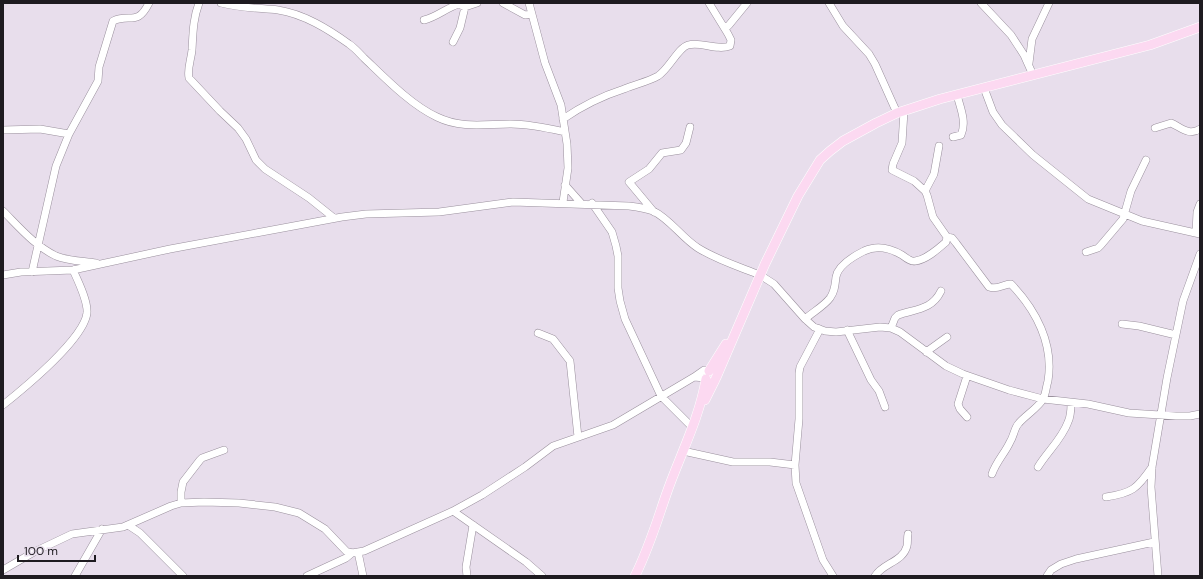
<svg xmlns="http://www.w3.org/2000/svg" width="1203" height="579" font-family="'DM Sans',sans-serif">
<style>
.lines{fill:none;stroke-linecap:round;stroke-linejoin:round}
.minor-casing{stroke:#9a909d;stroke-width:8}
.major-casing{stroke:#fff;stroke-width:10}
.minor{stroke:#fff;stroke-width:7}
.major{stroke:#fcd9f1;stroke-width:9}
</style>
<rect width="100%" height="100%" fill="#e8deec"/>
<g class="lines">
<defs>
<path id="minor" d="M199 3C193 19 193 33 192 50 191 60 187 69 189 78L220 111 238 128 246 139 256 160 265 169 309 198 334 218
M221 3C240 8 259 8 278 10 304 14 328 29 349 44 355 48 359 53 364 58 385 78 411 105 437 117 462 129 485 124 511 124 530 124 547 128 565 132
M503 3 525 15 532 14
M529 3 545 63 561 105 567 144 568 168 563 202
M829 3 843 26 869 54 875 64 897 113
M981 3 1011 35 1024 55 1033 75
M424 20C437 17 446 8 459 4L465 7 477 3
M725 29 729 25 747 3
M453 42 460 28 465 7
M1029 63 1032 39 1049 3
M984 88 993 112 1002 125 1033 155 1088 199 1142 221 1200 234
M563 119C582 106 602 96 624 89 636 84 647 82 658 76 669 69 678 48 688 45 701 41 716 51 730 46L731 40 728 34 709 3
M1155 128 1171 123C1182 128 1189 136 1200 129
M3 130 40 129 69 134
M953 137 961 135C967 122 960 107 957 95
M565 185 581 203
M925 191 934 174 939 146
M592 203 612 232 616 246 618 256V288L620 301 625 319 661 396 692 427
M3 211C19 227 35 246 56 256 68 261 83 261 96 263
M654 212 629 182 649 169 662 153 681 150 686 143 690 127
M1196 233 1197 212 1200 204
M947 237 952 238 956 243 989 287C998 290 1003 284 1011 284 1036 310 1054 344 1048 381 1046 387 1046 394 1043 399 1039 407 1026 415 1019 423 1014 428 1014 436 1010 442 1005 453 996 462 992 474
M1086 252 1098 248 1101 245 1123 219 1131 191 1146 160
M32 272 56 166 69 134 98 81 99 67 113 21C130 13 137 27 149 3
M3 275 21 272 73 270 170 249 342 217 366 214 439 212 513 202 629 206C637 207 645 208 653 211 669 218 682 238 698 248 717 260 740 267 760 275L774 284 805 319 814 327 825 331 836 332 880 327 891 328 900 332 946 366 963 374 1009 390 1043 399 1088 404 1129 413 1176 416H1190L1200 414
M805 319C813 312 824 306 830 298 835 291 835 285 836 277 838 265 854 256 864 251 877 245 890 248 902 255 906 258 911 262 915 261 926 260 938 249 946 242L947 237 933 217 927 195 925 191 914 181 892 170 893 164 902 143 904 111
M1122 324 1139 326 1176 335
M891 328 895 318 898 315C915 309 932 310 941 291
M820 329 800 367 799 373V419L795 465 796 483 823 560 833 576
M847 330 871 380 879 391 885 407
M538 333 553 339 570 361 578 437
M926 352 947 337
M967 376 958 404 960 409 967 417
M694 377 704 370 708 372
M3 405C23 389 84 339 87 313 88 301 78 281 73 270
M683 451 733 462H770L795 465
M1038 467C1047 452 1062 439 1068 422 1071 416 1071 409 1071 403
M1106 497C1132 493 1137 489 1152 467
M181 503V492L183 482 200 460 202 458 224 450
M453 511 526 562 542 576
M128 525 140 533 183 576
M358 552 363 576
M3 570 34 552 72 534 123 527 171 506 181 503 204 502 239 503 275 507 299 513 325 529 346 551 352 553 364 551 453 511 482 495 525 467 553 446 613 425 694 377 705 378
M75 576 102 529
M307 576 346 558 352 553
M467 576 466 567 473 525
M875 576C883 563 903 562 907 546 908 542 907 538 908 534
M1047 576 1051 570 1061 564 1076 559 1154 542
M1158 576 1151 487 1152 467 1167 378 1183 301 1200 254"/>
<path id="major" d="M709 371 726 344
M716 378 765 264 798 196 820 160 830 151 843 141 876 123 897 113 940 99 1150 45 1200 27
M705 400 715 380
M635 576C649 548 656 524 666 495 679 457 699 420 706 379"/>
</defs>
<use href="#minor" class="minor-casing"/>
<use href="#major" class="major-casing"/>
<use href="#minor" class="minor"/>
<use href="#major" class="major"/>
</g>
<rect width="1203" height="579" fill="none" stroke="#1e1b20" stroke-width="8"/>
<path d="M18 555v6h77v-6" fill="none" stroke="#1e1b20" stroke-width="2"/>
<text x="24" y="555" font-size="12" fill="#1e1b20" stroke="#e8deec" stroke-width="3" paint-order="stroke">100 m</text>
</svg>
